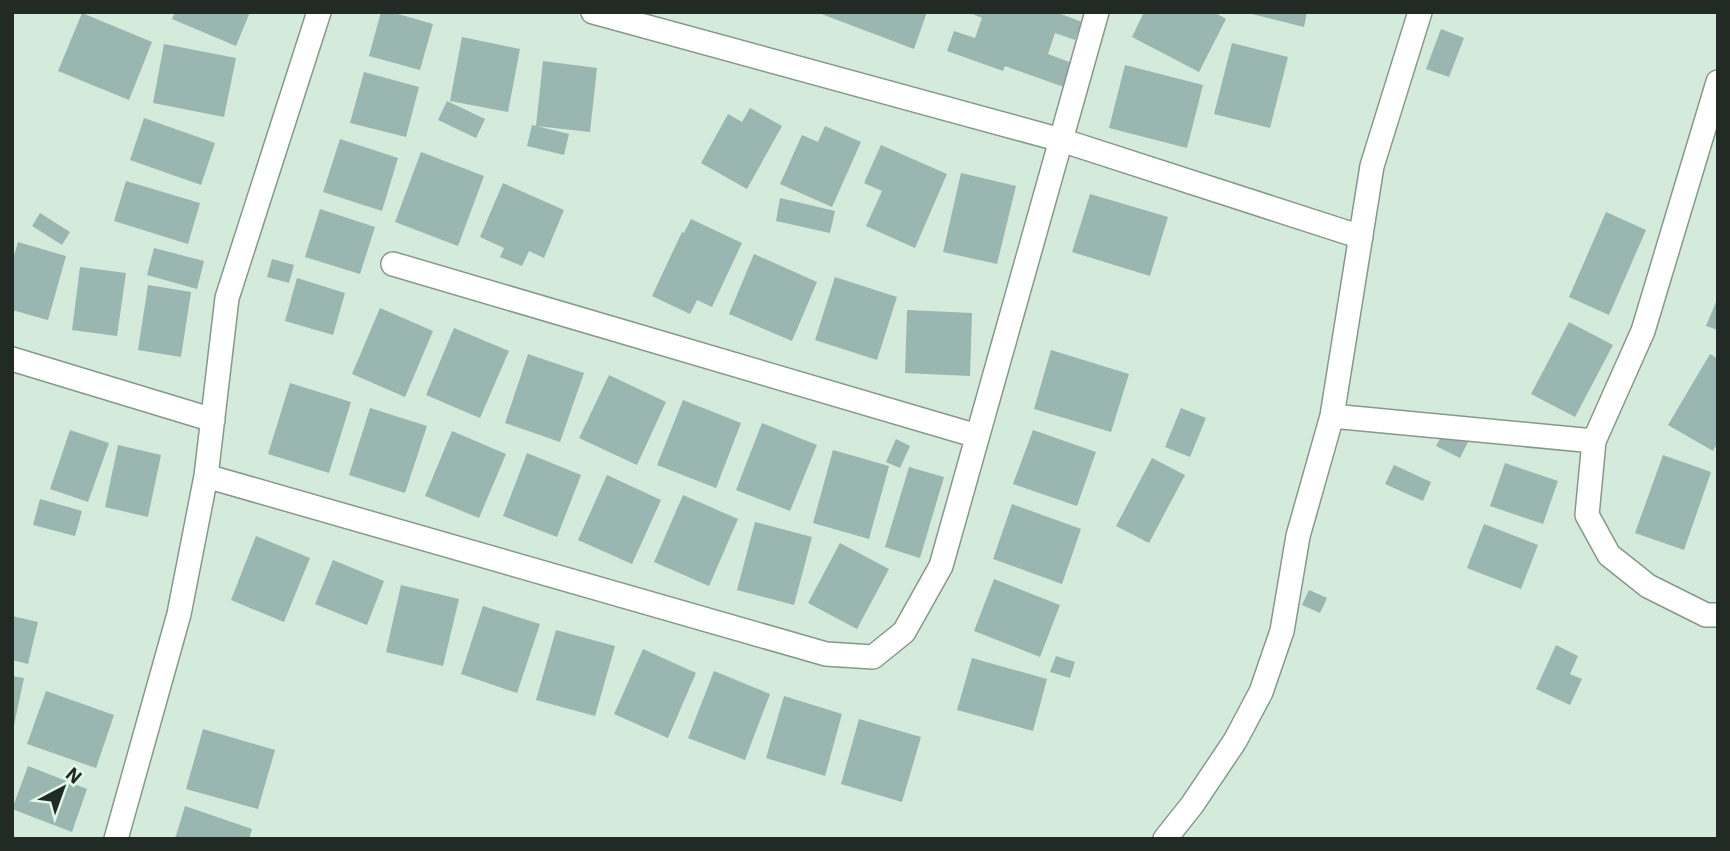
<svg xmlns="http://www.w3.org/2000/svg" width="1730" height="851" font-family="'IBM Plex Sans',sans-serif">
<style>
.building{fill:#9ab6b1}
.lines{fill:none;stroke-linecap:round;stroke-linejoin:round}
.minor-casing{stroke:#85998b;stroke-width:26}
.minor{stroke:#fff;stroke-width:23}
</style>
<rect width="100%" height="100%" fill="#d4eadb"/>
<path class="building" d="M175 12H250L236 46 172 19Z
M381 12H391L433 24 420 70 369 56Z
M816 12H927L914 49Z
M968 12H1056L1082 22 1075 40 1055 33 1048 54 1072 63 1064 87 1005 66 1003 71 947 51 954 31 975 38 982 18Z
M1144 12H1214L1226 19 1199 72 1132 37Z
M1244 12H1307L1304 27Z
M82 13 152 42 129 100 58 71Z
M1441 29 1464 38 1449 77 1426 69Z
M462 37 520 49 508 112 450 101Z
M1232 43 1288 57 1270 128 1214 114Z
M164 44 236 58 224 117 153 103Z
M543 61 597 68 590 132 536 126Z
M1125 65 1203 85 1187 148 1109 128Z
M364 72 419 87 406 137 350 123Z
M447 101 485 119 476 138 438 120Z
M750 108 782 126 747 189 701 163 728 114 742 122Z
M144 118 215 143 201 185 130 160Z
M532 125 569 134 564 155 527 146Z
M825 126 861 142 832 207 780 184 802 135 818 142Z
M340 139 398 158 382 211 323 192Z
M881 145 947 174 915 248 866 226 882 191 864 183Z
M421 152 484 176 458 246 395 222Z
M961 173 1016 186 997 264 943 252Z
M126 181 200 203 188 244 114 221Z
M503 183 564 210 544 258 529 251 522 266 500 257 504 248 480 237Z
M1090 194 1168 217 1150 276 1072 252Z
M780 198 835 211 830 233 776 221Z
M320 209 375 227 360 274 305 257Z
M1606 212 1646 230 1609 315 1569 297Z
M40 213 70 232 62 245 32 226Z
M691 219 742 243 712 307 697 300 690 314 652 296 682 232 684 233Z
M18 242 66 256 48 320 12 310V262Z
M154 248 204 261 197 289 147 275Z
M754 254 817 282 792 341 729 314Z
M272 259 294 265 289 283 267 277Z
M80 267 126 273 117 336 72 330Z
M835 277 897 297 877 360 815 340Z
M297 278 345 293 333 335 285 321Z
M148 285 191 292 181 357 138 350Z
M1718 297V330L1706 326Z
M380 308 433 331 405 397 352 374Z
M907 310 972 313 970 376 905 373Z
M1569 322 1613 345 1575 417 1531 394Z
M454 328 509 351 480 418 426 395Z
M1051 350 1129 374 1111 432 1034 409Z
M528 354 584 373 560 442 505 423Z
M1710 354 1718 359V442L1713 451 1668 425Z
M609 375 666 402 637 465 579 438Z
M290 383 351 402 329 473 268 454Z
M683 400 741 423 716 488 657 465Z
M370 408 427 426 405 493 349 475Z
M1181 408 1206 418 1190 457 1165 447Z
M762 423 817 445 790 511 736 490Z
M1446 428 1469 440 1460 458 1436 446Z
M70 430 109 443 88 502 50 489Z
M1033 430 1096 452 1077 506 1013 484Z
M452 431 506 454 479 518 425 496Z
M896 439 910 446 900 468 886 462Z
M118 445 161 455 148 517 105 507Z
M833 450 889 466 869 539 813 523Z
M527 453 581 475 557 537 503 516Z
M1663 455 1711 472 1684 550 1635 533Z
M1152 458 1185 475 1149 543 1116 526Z
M1505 463 1558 481 1543 524 1490 506Z
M1394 465 1431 482 1423 501 1385 484Z
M909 467 944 477 920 558 885 547Z
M607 475 661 500 632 564 578 540Z
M683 495 738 519 709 586 654 562Z
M40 499 82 511 75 536 33 525Z
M1012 504 1081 529 1062 584 993 559Z
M755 522 812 537 794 605 737 590Z
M1484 524 1538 545 1521 589 1467 568Z
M256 536 310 558 284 622 231 600Z
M840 543 889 569 857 629 808 603Z
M333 560 384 581 367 625 315 604Z
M994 579 1060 605 1040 657 974 631Z
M401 585 459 599 443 666 386 652Z
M1309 590 1327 598 1320 613 1302 605Z
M483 606 540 624 517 693 461 674Z
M12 616 38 622 28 664 12 660Z
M556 630 615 646 595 716 536 700Z
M1556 645 1578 656 1570 674 1582 679 1570 705 1536 689Z
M643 649 696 673 668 738 614 714Z
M1056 656 1075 662 1070 678 1050 672Z
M972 658 1047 679 1033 731 957 710Z
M714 671 770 694 745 760 688 738Z
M12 676 24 678 13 730H12Z
M46 691 114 715 96 768 27 744Z
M784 696 842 714 825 776 766 758Z
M859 719 921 737 902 802 841 784Z
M203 729 275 750 258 809 186 789Z
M28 766 87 789 72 832 12 809Z
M185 806 252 829 249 839H175Z"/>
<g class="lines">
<defs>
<path id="minor" d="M593 12 1061 140 1361 237
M1718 82 1643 331 1594 441 1587 515 1609 555 1648 586 1706 615H1718
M393 264 977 436
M12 359 213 420
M1332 416 1594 441
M206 476 826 654 873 657 904 632 941 566 1097 12
M116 839 179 614 206 476 227 298 319 12
M1165 839 1192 805 1235 741 1261 692 1282 631 1298 536 1332 416 1372 166 1420 12"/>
</defs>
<use href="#minor" class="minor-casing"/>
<use href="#minor" class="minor"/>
</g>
<rect width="1730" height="851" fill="none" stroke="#212a24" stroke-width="28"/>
<g transform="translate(63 788) rotate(41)" stroke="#e2f8e8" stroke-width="5" paint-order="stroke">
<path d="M0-5L12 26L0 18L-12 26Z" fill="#212a24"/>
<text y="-10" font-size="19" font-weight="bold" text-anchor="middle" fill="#212a24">N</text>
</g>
</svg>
